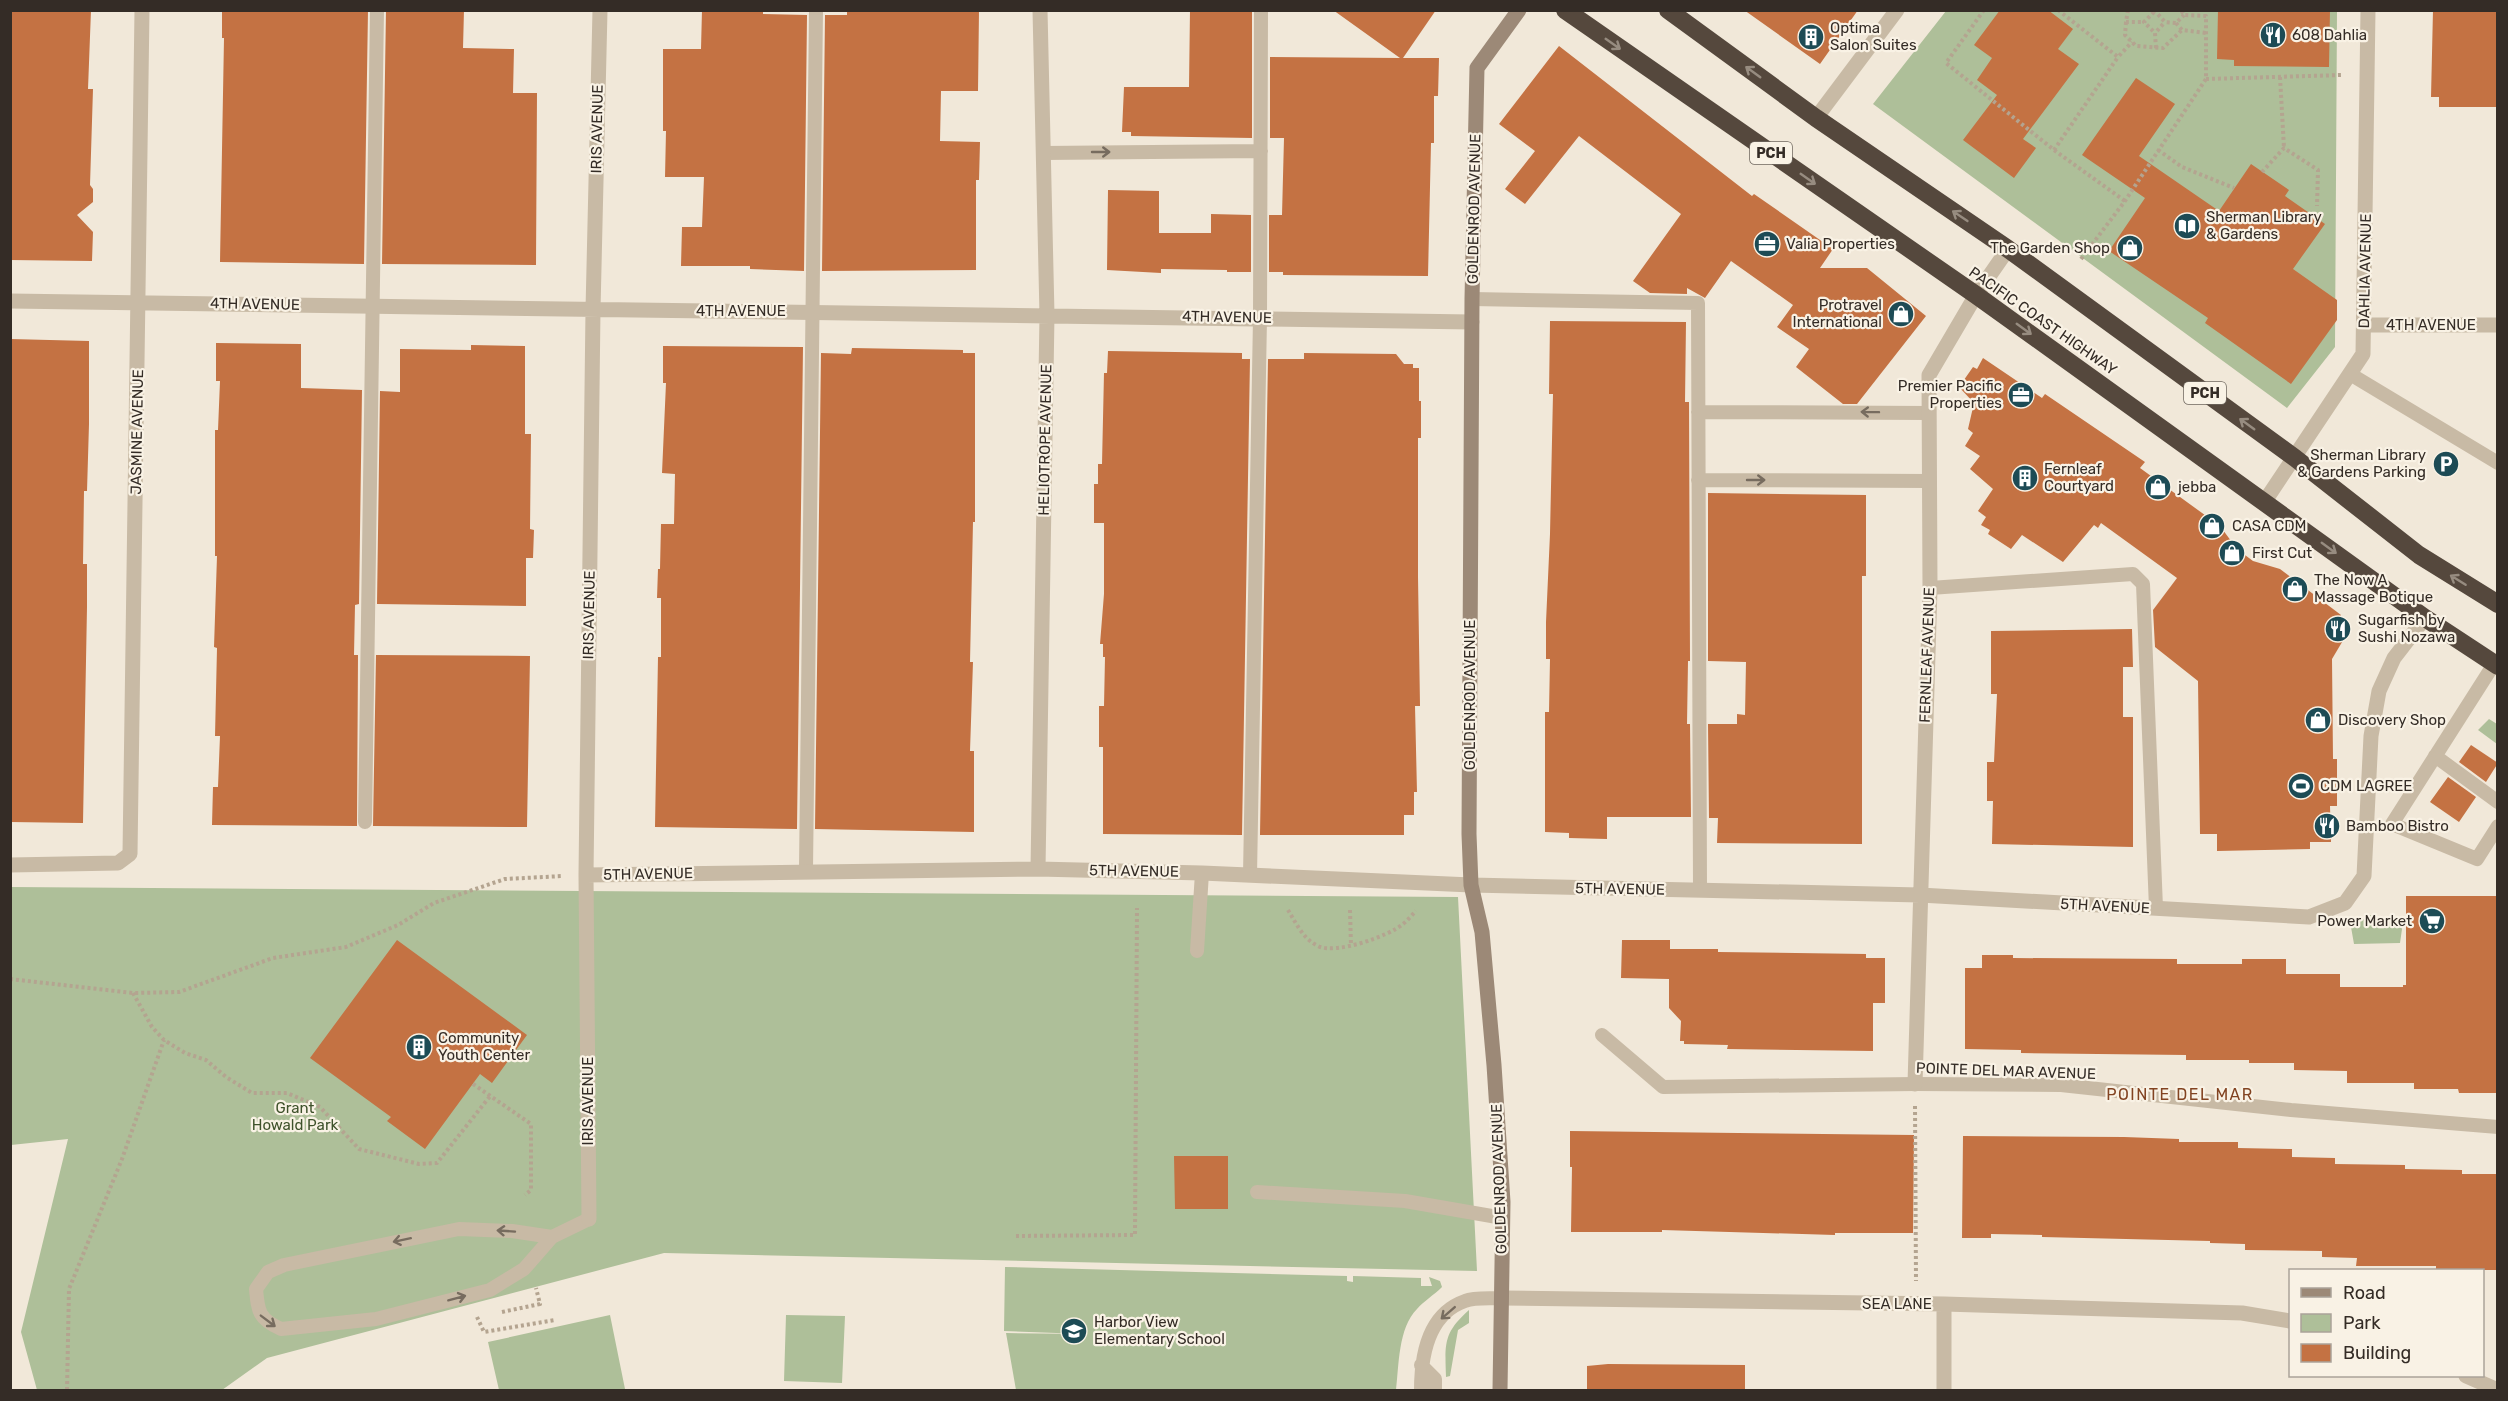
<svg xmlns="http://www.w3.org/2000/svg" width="2508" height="1401" font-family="Rubik,sans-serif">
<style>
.green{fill:#aebf99}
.building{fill:#c47243}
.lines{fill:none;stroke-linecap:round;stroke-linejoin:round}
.path{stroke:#b4a490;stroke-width:4;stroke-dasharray:3 3;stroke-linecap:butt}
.lane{stroke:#c8baa5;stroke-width:14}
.street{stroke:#c8baa5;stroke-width:15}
.secondary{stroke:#9c8977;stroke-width:15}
.highway{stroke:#55483d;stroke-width:18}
.oneway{stroke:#978c80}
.oneway2{stroke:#776c5f}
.labels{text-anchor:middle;stroke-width:4.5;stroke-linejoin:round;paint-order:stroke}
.shield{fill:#f9f2e5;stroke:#6f675f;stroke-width:1.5}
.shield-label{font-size:14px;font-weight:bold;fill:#342c26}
.poi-label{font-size:15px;fill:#342c26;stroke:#f9f2e5;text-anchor:start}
.street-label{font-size:15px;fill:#342c26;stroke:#f9f2e5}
.park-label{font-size:15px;fill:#3f522b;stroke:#f9f2e5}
.neighbourhood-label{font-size:16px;letter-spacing:1.5px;fill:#824321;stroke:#f9f2e5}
</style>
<rect width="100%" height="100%" fill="#f1e8d9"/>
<path class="green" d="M1946 11H2337L2335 347 2287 408 1873 104Z
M2489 719 2497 724V744L2478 730Z
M11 887 1458 897 1477 1271 664 1253 267 1358 222 1390H37L21 1332 68 1139 11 1145Z
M2370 915 2381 919 2395 916 2403 922 2400 943 2354 944 2351 927Z
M1005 1267 1347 1276V1281L1353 1282V1276L1421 1278V1286H1432L1429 1277 1440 1281 1442 1287C1434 1295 1424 1301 1417 1309 1398 1328 1399 1366 1396 1390H1016L1006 1333 1083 1334 1004 1331Z
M1469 1310V1323L1458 1330 1450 1376 1446 1377C1445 1344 1443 1333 1469 1310Z
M610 1315 625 1389 617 1390H499L488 1342Z
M786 1315 845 1316 842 1383 784 1381Z"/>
<path class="building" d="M10 10H91L88 89H93L90 185 93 189V202L77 215 93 232 92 261 10 260Z
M222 10H368L364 264 220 262 224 38H222Z
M386 10H464L463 48 514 49 513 93H537L536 265 382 264Z
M702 10H763V14L807 15 804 271 750 269V266H681L682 227H702L704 177H665L666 131H663V49H701Z
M847 10H979L978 91H941L940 141 980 142 979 180H976V270L822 271 825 15H847Z
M1190 10H1252V138L1131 136V132H1122L1124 87H1189Z
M1333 10H1436L1403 58H1439L1438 96H1434V143H1431L1428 276 1283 275V272H1269V215H1282L1284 138H1270V57L1400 58Z
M1744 10H1858L1820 64Z
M2000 10H2048L2073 29 2058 49 2079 64 2023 139 2036 148 2014 178 1963 140 1997 95 1977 80 1992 58 1974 45Z
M2218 10H2330L2329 67 2234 66V60L2217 59Z
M2433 10H2498V107H2439V97H2431Z
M1559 46 1752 196 1754 194 1833 249 1820 268H1867L1926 316 1857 404H1843L1796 367 1809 349 1777 327 1793 305 1731 261 1705 298 1687 288V294L1650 293 1633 281 1681 214 1579 136 1525 204 1505 189 1535 151 1499 124Z
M2136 78 2175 104 2139 156 2219 211 2251 164 2289 190 2285 196 2325 224 2293 269 2337 300V320L2291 384 2205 323 2208 318 2109 251 2145 198 2082 155Z
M1108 190 1159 191V233H1211V214L1251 215V272H1227V270L1161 269V273L1107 270Z
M1550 321 1686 322 1685 402H1689L1690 661H1688L1687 724H1690L1691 817H1607V839L1569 838V833L1545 832V712H1549L1550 659H1546V622L1550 534 1553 394H1549Z
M10 339 89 341V424L87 491H84L83 564H87V607L83 823 10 822Z
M216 343 301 344V388L362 390 359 604 355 605 354 655H358L357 826 212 825 213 787H218L220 736H215L217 648 214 647 217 556H215V430H218L220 381H216Z
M471 345 525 346V434H531L530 529 534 530 533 558H526V606L377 604 380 391 400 392V349L471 350Z
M663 346 803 347 797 829 655 827 658 657H661V598H657L658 569H660L661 524H674L675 474 662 473 666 383H663Z
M852 348 963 350V353H975V522H973L970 662H973L970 751H974V832L815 829 821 353 851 354Z
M1108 351 1242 353V359H1250L1242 835 1103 834V747H1099V706H1104L1105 657H1103V644H1100L1104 594V523H1094V484H1098V464H1102L1104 373H1107Z
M1304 353 1396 354 1404 364H1413V368H1419V401H1421V438H1418V577L1420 706H1415L1417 792H1414V815H1404V835H1260L1268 359H1304Z
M1983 358 2042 398 2045 394 2145 462 2140 468 2220 526 2237 549 2253 561 2280 569 2341 615 2340 618 2351 627 2332 659 2333 759H2337V806H2330L2331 842H2310V849L2217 851V834H2200L2198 681 2155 647 2153 610 2177 578 2101 523 2098 528 2094 525 2063 562 2022 535 2011 549 1988 534 1990 530 1981 525 1986 517 1978 511 1993 489 1970 469 1980 456 1965 446 1973 433 1968 429 1974 403 1959 387 1973 367 1977 369Z
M1708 493 1866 495V576H1862V844L1717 843 1718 818H1709L1708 724H1737V714L1745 715 1746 662 1708 661Z
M2132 629 2133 667H2123V717H2133V847L1992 844 1993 801H1987V762H1994L1997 694H1991V631Z
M376 655 530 656 527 827 373 826Z
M2471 745 2498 763 2486 782 2459 762Z
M2448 777 2476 797 2459 822 2430 802Z
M2406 896H2498V1093H2459L2458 1089H2414V1083H2347V1071L2294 1070V1063H2249V1060H2186V1055L2021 1053V1050L1965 1049V968H1982V955H2013V958L2177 959V964H2242V959H2286V974H2340V987H2403V985H2406Z
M397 940 527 1035 492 1083 480 1074 425 1149 387 1121 391 1117 310 1058Z
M1622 940H1670V949H1718V952L1866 954V958H1885V1003H1873V1051L1727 1049 1728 1045 1684 1044V1041H1680L1681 1021 1669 1008V979L1621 978Z
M1570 1131 1914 1135 1913 1233H1835V1235L1662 1230V1232H1571L1572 1167H1570Z
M1963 1136 2124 1137 2179 1139V1142H2238V1148L2292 1149V1157L2335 1158V1164L2405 1165V1169L2462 1170V1174H2498V1270H2436V1266H2356L2357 1258 2322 1257V1251L2245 1250V1244L2210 1243V1241L2042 1237V1235L1991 1234V1238H1962Z
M1174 1156H1228V1209H1175Z
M1608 1364 1745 1365V1390H1587V1366Z"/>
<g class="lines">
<path class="path" d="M1984 10 1946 63 2054 150 2125 201
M2058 10 2118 57 2132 42
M2128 10 2126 22H2144
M2154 10 2165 22 2176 23 2184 15
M2154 12 2144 22 2155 33
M2126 22 2125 35 2136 46 2163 48 2182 30
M2176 23 2182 30 2206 33
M2156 48 2155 33 2165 22
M2280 77 2284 148
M2206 79 2342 75
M2054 150 2118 57
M2158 150 2182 167 2234 188
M2262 172 2284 148 2318 170 2317 206
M2081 259 2125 201 2206 79V16L2184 15 2181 10
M1288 910C1296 923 1303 939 1318 946 1335 955 1389 936 1403 924 1408 920 1412 915 1416 911
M1350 910 1351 946
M10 979 133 993 179 992 273 958 346 947 398 925 434 903 505 879 563 876
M133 993 152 1027 164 1040 185 1053 206 1060 226 1077 252 1093H287L320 1107 359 1149 419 1164 437 1163 491 1095
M473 1084 531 1124V1190L525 1195
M1915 1106 1916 1281
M1016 1236 1135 1235 1137 908
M502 1312 540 1304 536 1288
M477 1317 484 1332 555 1320
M67 1390 69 1289 122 1159 164 1040"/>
<path class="lane" d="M1043 153 1261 151
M1472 299 1698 303 1700 890
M2350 374 2498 463
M1698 412 1929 413
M1698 480 1928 481
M1930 588 2133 574 2143 584 2156 908
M2494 664 2392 824 2477 859 2498 826
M2435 756 2498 802
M365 822 377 10
M806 870 816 10
M1250 875 1260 318 1261 10
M1197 951 1202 873
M1602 1035 1663 1087 1915 1084 2061 1085 2291 1110 2498 1127
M1257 1192 1405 1201 1503 1218
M552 1237 512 1231 459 1229 284 1265 268 1272 256 1289C258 1312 259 1319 281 1329L376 1319 490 1290 524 1269 552 1237 589 1219
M1421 1365 1435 1379V1390
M1421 1390C1421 1356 1428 1314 1465 1301 1475 1297 1491 1299 1502 1298"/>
<path class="street" d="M1816 118 1897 10
M10 301 1472 322
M2364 325H2498
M2265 501 2363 354 2368 10
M10 865 118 863 130 854 142 10
M1038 869 1047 315 1040 10
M586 875 1038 869 1202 873 1471 885 1920 895 2309 917 2345 903 2364 876 2371 736 2379 691 2394 658 2425 618
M1915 1084 1930 588 1929 375 1976 295 2008 249
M589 1219 586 875 593 310 600 10
M1502 1298 1944 1304 2242 1313 2290 1321
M1944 1304V1390
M2466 1376 2498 1390"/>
<path class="secondary" d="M1500 1390 1503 1202 1494 1065 1482 932 1471 885 1469 834 1472 299 1477 68 1519 10"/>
<path class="highway" d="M1565 10 1976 295 2425 618 2498 666
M1668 10 1816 118 2008 249 2295 458 2419 555 2498 604"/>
</g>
<defs><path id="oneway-shaft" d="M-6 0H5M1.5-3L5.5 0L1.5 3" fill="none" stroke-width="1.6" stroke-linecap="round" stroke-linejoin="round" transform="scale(1.5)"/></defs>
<g class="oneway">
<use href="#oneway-shaft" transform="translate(1613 44) rotate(35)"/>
<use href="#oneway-shaft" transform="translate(1753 72) rotate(-144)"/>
<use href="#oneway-shaft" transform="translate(1808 179) rotate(35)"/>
<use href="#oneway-shaft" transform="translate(1960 216) rotate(-146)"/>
<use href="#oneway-shaft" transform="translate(2024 329) rotate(36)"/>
<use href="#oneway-shaft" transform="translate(2247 424) rotate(-144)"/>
<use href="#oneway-shaft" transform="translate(2329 548) rotate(36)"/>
<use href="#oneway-shaft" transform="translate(2458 580) rotate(-148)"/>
</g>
<g class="oneway2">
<use href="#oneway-shaft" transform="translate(1101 152)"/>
<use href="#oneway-shaft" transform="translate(1870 412) rotate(-179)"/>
<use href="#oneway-shaft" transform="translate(1756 480)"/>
<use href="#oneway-shaft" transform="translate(506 1231) rotate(-176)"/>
<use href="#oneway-shaft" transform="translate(402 1240) rotate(168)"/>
<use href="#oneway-shaft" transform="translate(457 1298) rotate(-15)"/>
<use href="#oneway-shaft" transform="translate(1448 1313) rotate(139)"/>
<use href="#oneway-shaft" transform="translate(268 1321) rotate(37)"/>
</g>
<defs>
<symbol id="restaurant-disc" viewBox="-11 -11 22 22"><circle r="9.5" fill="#1d4b55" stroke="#f9f2e5"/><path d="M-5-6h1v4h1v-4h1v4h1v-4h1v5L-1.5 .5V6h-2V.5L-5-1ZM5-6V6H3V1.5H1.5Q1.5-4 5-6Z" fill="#fff"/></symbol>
<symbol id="building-disc" viewBox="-11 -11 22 22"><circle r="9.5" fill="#1d4b55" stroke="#f9f2e5"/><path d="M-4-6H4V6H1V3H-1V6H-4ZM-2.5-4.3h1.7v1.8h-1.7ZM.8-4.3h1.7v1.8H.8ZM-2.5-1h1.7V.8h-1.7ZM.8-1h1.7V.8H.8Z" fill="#fff"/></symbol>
<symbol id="library-disc" viewBox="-11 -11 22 22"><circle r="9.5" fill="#1d4b55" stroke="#f9f2e5"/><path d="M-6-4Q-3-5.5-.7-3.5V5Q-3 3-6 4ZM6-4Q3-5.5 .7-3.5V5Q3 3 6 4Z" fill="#fff"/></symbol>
<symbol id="office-disc" viewBox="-11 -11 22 22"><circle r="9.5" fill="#1d4b55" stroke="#f9f2e5"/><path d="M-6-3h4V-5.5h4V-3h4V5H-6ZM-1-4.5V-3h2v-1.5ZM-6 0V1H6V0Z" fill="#fff"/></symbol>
<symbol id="shop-disc" viewBox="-11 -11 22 22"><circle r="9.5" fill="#1d4b55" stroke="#f9f2e5"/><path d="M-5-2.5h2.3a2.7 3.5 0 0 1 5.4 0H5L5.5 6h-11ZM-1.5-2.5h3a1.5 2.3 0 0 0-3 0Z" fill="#fff"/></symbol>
<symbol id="parking-disc" viewBox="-11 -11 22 22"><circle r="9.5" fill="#1d4b55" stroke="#f9f2e5"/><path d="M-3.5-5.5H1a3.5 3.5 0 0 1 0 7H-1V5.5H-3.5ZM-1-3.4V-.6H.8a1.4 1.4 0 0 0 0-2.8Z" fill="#fff"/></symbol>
<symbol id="stadium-disc" viewBox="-11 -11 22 22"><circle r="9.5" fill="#1d4b55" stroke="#f9f2e5"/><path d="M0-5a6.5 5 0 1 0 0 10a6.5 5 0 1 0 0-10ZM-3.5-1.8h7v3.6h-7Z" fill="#fff"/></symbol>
<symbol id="supermarket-disc" viewBox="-11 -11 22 22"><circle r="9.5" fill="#1d4b55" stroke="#f9f2e5"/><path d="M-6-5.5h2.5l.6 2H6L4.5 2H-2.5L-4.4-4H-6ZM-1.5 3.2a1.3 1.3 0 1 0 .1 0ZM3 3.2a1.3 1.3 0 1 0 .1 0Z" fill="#fff"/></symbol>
<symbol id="school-disc" viewBox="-11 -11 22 22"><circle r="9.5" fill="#1d4b55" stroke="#f9f2e5"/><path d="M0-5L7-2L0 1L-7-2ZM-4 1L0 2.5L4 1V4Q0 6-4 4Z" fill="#fff"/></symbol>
</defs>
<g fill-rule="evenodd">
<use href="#restaurant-disc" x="2258" y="20" width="30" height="30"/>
<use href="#building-disc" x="1796" y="22" width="30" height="30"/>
<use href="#library-disc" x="2172" y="211" width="30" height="30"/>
<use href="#office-disc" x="1752" y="229" width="30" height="30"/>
<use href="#shop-disc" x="2115" y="233" width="30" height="30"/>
<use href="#shop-disc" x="1886" y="299" width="30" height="30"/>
<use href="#office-disc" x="2006" y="380" width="30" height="30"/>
<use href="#parking-disc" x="2431" y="449" width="30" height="30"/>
<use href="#building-disc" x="2010" y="463" width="30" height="30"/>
<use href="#shop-disc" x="2143" y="472" width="30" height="30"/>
<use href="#shop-disc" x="2197" y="511" width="30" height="30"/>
<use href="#shop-disc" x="2217" y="538" width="30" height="30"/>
<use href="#shop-disc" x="2280" y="574" width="30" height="30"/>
<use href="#restaurant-disc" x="2323" y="614" width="30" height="30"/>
<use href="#shop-disc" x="2303" y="705" width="30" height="30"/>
<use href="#stadium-disc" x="2286" y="771" width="30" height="30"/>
<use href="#restaurant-disc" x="2312" y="811" width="30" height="30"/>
<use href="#supermarket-disc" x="2417" y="906" width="30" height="30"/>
<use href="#building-disc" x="404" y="1032" width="30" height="30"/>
<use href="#school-disc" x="1059" y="1316" width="30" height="30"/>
</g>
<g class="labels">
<g class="shield">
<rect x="1750" y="142" width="42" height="22" rx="4.5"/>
<rect x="2184" y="382" width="42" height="22" rx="4.5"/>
</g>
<g class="shield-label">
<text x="1771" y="158">PCH</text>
<text x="2205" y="398">PCH</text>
</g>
<g class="poi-label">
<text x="1830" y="33">Optima<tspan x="1830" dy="17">Salon Suites</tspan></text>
<text x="2292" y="40">608 Dahlia</text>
<text x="2206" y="222">Sherman Library<tspan x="2206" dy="17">&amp; Gardens</tspan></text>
<text x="1786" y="249">Valia Properties</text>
<text x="2110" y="253" text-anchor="end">The Garden Shop</text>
<text x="1882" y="310" text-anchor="end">Protravel<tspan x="1882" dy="17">International</tspan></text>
<text x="2002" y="391" text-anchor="end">Premier Pacific<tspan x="2002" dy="17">Properties</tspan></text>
<text x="2426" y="460" text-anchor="end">Sherman Library<tspan x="2426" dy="17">&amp; Gardens Parking</tspan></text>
<text x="2044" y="474">Fernleaf<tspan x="2044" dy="17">Courtyard</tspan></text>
<text x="2178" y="492">jebba</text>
<text x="2232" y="531">CASA CDM</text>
<text x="2252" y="558">First Cut</text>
<text x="2314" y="585">The Now A<tspan x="2314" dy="17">Massage Botique</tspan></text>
<text x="2358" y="625">Sugarfish by<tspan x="2358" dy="17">Sushi Nozawa</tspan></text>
<text x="2338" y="725">Discovery Shop</text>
<text x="2320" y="791">CDM LAGREE</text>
<text x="2346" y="831">Bamboo Bistro</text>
<text x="2412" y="926" text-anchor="end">Power Market</text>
<text x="438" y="1043">Community<tspan x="438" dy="17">Youth Center</tspan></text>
<text x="1094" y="1327">Harbor View<tspan x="1094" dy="17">Elementary School</tspan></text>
</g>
<g class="street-label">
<text transform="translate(597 129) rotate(-89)" y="5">IRIS AVENUE</text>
<text transform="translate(1474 209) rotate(-89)" y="5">GOLDENROD AVENUE</text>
<text transform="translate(2365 271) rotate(-89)" y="5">DAHLIA AVENUE</text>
<text transform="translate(255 304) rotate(1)" y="5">4TH AVENUE</text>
<text x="741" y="316">4TH AVENUE</text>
<text transform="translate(1227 317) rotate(1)" y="5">4TH AVENUE</text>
<text transform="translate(2043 321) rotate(35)" y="5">PACIFIC COAST HIGHWAY</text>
<text x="2431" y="330">4TH AVENUE</text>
<text transform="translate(137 432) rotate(-89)" y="5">JASMINE AVENUE</text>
<text transform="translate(1045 440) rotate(-89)" y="5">HELIOTROPE AVENUE</text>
<text transform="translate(589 615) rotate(-89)" y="5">IRIS AVENUE</text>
<text transform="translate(1927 655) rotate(-88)" y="5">FERNLEAF AVENUE</text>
<text transform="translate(1470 695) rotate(-90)" y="5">GOLDENROD AVENUE</text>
<text transform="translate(1134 871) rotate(1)" y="5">5TH AVENUE</text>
<text transform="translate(648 874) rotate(-1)" y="5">5TH AVENUE</text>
<text transform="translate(1620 889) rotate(1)" y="5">5TH AVENUE</text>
<text transform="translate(2105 906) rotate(3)" y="5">5TH AVENUE</text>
<text transform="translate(2006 1071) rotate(2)" y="5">POINTE DEL MAR AVENUE</text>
<text transform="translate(588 1101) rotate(-90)" y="5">IRIS AVENUE</text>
<text transform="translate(1499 1179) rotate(-92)" y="5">GOLDENROD AVENUE</text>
<text x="1897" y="1309">SEA LANE</text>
</g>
<g class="park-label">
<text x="295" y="1113">Grant<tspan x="295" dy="17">Howald Park</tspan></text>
</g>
<g class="neighbourhood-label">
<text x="2180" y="1100">POINTE DEL MAR</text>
</g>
</g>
<rect width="2508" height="1401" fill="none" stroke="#342c26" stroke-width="24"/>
<rect x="2289" y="1269" width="195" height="108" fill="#f9f2e5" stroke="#aaa399" stroke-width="1.5"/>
<rect x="2301" y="1288" width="30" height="9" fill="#9c8977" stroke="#aaa399" stroke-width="1.5"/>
<text x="2343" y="1299" font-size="18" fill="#342c26">Road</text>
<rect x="2301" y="1314" width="30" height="18" fill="#aebf99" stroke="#aaa399" stroke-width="1.5"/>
<text x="2343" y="1329" font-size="18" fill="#342c26">Park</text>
<rect x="2301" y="1344" width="30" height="18" fill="#c47243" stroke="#aaa399" stroke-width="1.5"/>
<text x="2343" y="1359" font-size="18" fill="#342c26">Building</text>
</svg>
